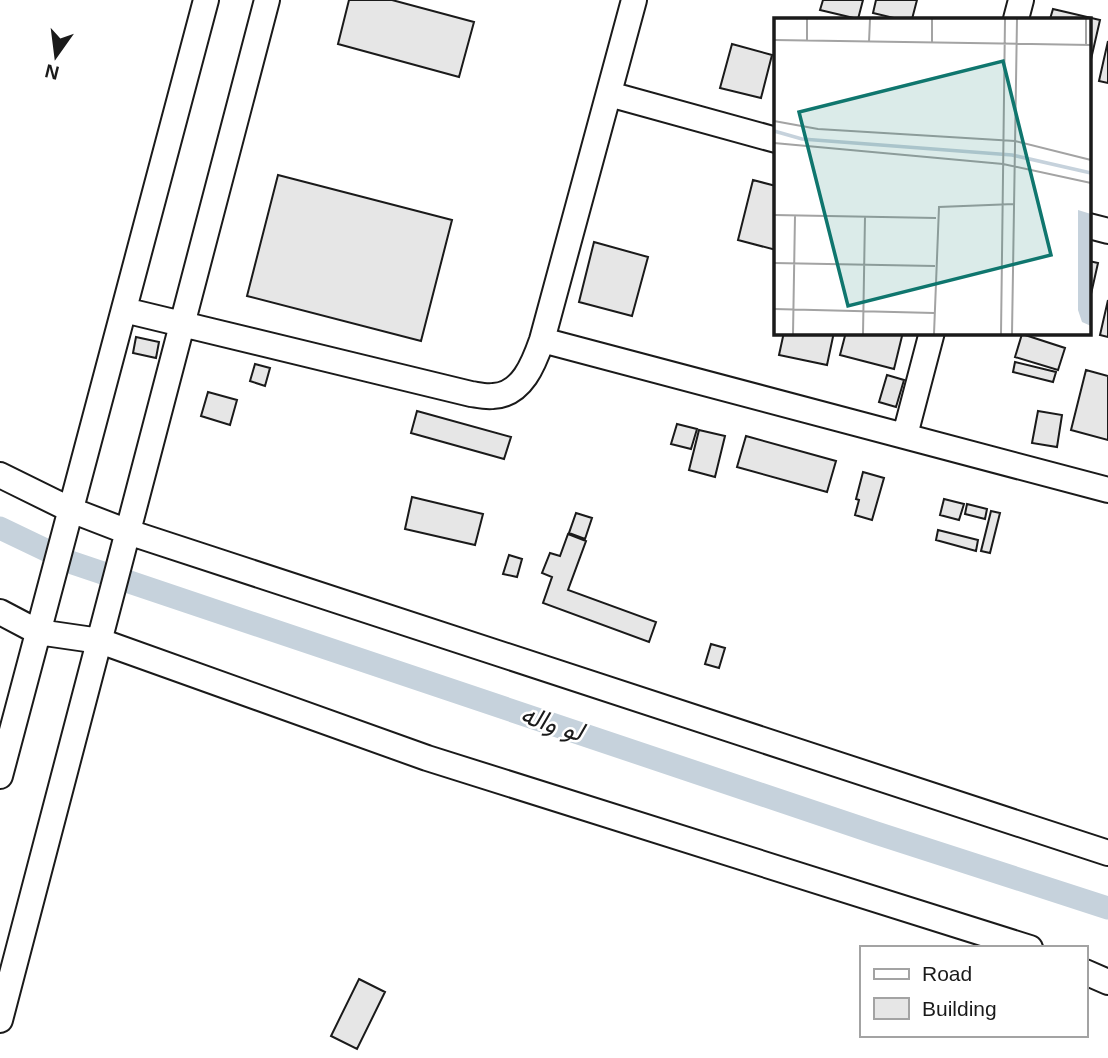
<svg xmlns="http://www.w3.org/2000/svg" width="1108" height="1058" font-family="Helvetica,'Noto Sans Arabic',sans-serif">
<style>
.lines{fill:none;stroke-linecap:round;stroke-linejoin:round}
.canal{stroke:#c6d2dc;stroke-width:23}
.building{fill:#e6e6e6;stroke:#1a1a1a;stroke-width:2}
.minor-casing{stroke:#1a1a1a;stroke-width:28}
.minor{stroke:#fff;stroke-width:24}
.labels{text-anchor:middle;stroke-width:5;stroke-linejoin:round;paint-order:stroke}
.water-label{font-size:26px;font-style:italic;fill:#1a1a1a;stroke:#fff}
.inset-river{fill:none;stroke:#c6d2dc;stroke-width:3.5}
.inset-road{fill:none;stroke:#a3a3a3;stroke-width:2}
.view{fill:#0f766e;fill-opacity:0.15;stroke:#0f766e;stroke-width:3.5}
.inset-edge{fill:none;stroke:#1a1a1a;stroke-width:3.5}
</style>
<rect width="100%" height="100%" fill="#fff"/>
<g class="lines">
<path class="canal" d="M0 528 73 563 876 833 1108 908"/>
</g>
<path class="building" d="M349 0H392L474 22 459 77 338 44Z
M823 0H863L858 19 820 10Z
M876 0H917L912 19H898L873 13Z
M1053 9 1100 20 1089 68V19H1050Z
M1108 41V83L1099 81Z
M732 44 772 55 761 98 720 88Z
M278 175 452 220 421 341 247 296Z
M753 180 776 186V250L738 240Z
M594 242 648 257 632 316 579 302Z
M1089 261 1098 263 1089 303Z
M1108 300V337L1100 335Z
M784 332H834L827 365 779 355Z
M846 332H903L894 369 840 355Z
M1022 334 1065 348 1058 370 1015 357Z
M136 337 159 342 156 358 133 353Z
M1015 362 1056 372 1053 382 1013 372Z
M255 364 270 368 265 386 250 381Z
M1086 370 1108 376V440L1071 430Z
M887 375 904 380 896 407 879 402Z
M208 392 237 400 230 425 201 416Z
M417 411 511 437 504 459 411 433Z
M1038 411 1062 415 1057 447 1032 443Z
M677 424 697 429 691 449 671 444Z
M699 430 725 436 715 477 689 470Z
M746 436 836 461 827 492 737 467Z
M863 472 884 478 872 520 855 515 859 500 856 499Z
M412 497 483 514 475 545 405 529Z
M944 499 964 504 959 520 940 515Z
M967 504 987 509 985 519 965 514Z
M991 511 1000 513 990 553 981 551Z
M576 513 592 518 585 539 569 533Z
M938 530 978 540 976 551 936 540Z
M568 534 586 541 568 590 656 622 649 642 543 603 552 577 542 573 550 553 560 556Z
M509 555 522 559 517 577 503 574Z
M711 644 725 648 719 668 705 664Z
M359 979 385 992 357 1049 331 1036Z"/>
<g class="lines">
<defs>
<path id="minor" d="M1016 19 1021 0
M609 94 776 140
M1089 226 1108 231
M124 310 471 394C478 395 486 397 493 396 522 395 534 363 542 340L634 0
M542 340 1108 490
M905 435 932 332
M0 475 71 510 128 532 1108 853
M0 612 38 632 100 641 427 758 1030 948
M0 776 206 0
M1085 972 1108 982
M0 1020 267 0"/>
</defs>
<use href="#minor" class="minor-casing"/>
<use href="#minor" class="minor"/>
</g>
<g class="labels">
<g class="water-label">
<text transform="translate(552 723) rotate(18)" y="9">لو واله</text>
</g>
</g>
<g transform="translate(774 18)">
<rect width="317" height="317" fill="#fff"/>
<path d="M304 192 317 196V308L308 304 304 292Z" fill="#c6d2dc"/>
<path class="inset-river" d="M0 113 28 121 238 137 317 155"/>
<path class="inset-road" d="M0 22 317 27M33 23V1M95 24 96 1M158 25V1M312 27V1M0 103 44 111 241 123 317 142M0 125 229 146 317 165M0 197 162 200M0 245 161 248M0 291 160 295M19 316 21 198M89 316 91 199M160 316 165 189 240 186M227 316 231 1M238 316 243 1"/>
<path class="view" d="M229 43 277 237 74 288 25 94Z"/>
<rect width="317" height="317" class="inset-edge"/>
</g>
<rect x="860" y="946" width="228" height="91" fill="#ffffff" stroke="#a3a3a3" stroke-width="2"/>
<rect x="874" y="969" width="35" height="10" fill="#ffffff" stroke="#a3a3a3" stroke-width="2"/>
<text x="922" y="981" font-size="21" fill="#1a1a1a">Road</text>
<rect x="874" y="998" width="35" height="21" fill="#e6e6e6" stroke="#a3a3a3" stroke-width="2"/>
<text x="922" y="1016" font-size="21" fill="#1a1a1a">Building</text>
<g transform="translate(56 56) rotate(194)" stroke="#ffffff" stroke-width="5" paint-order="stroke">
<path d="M0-5L12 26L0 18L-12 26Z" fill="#1a1a1a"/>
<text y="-10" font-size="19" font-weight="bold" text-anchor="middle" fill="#1a1a1a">N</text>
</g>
</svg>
